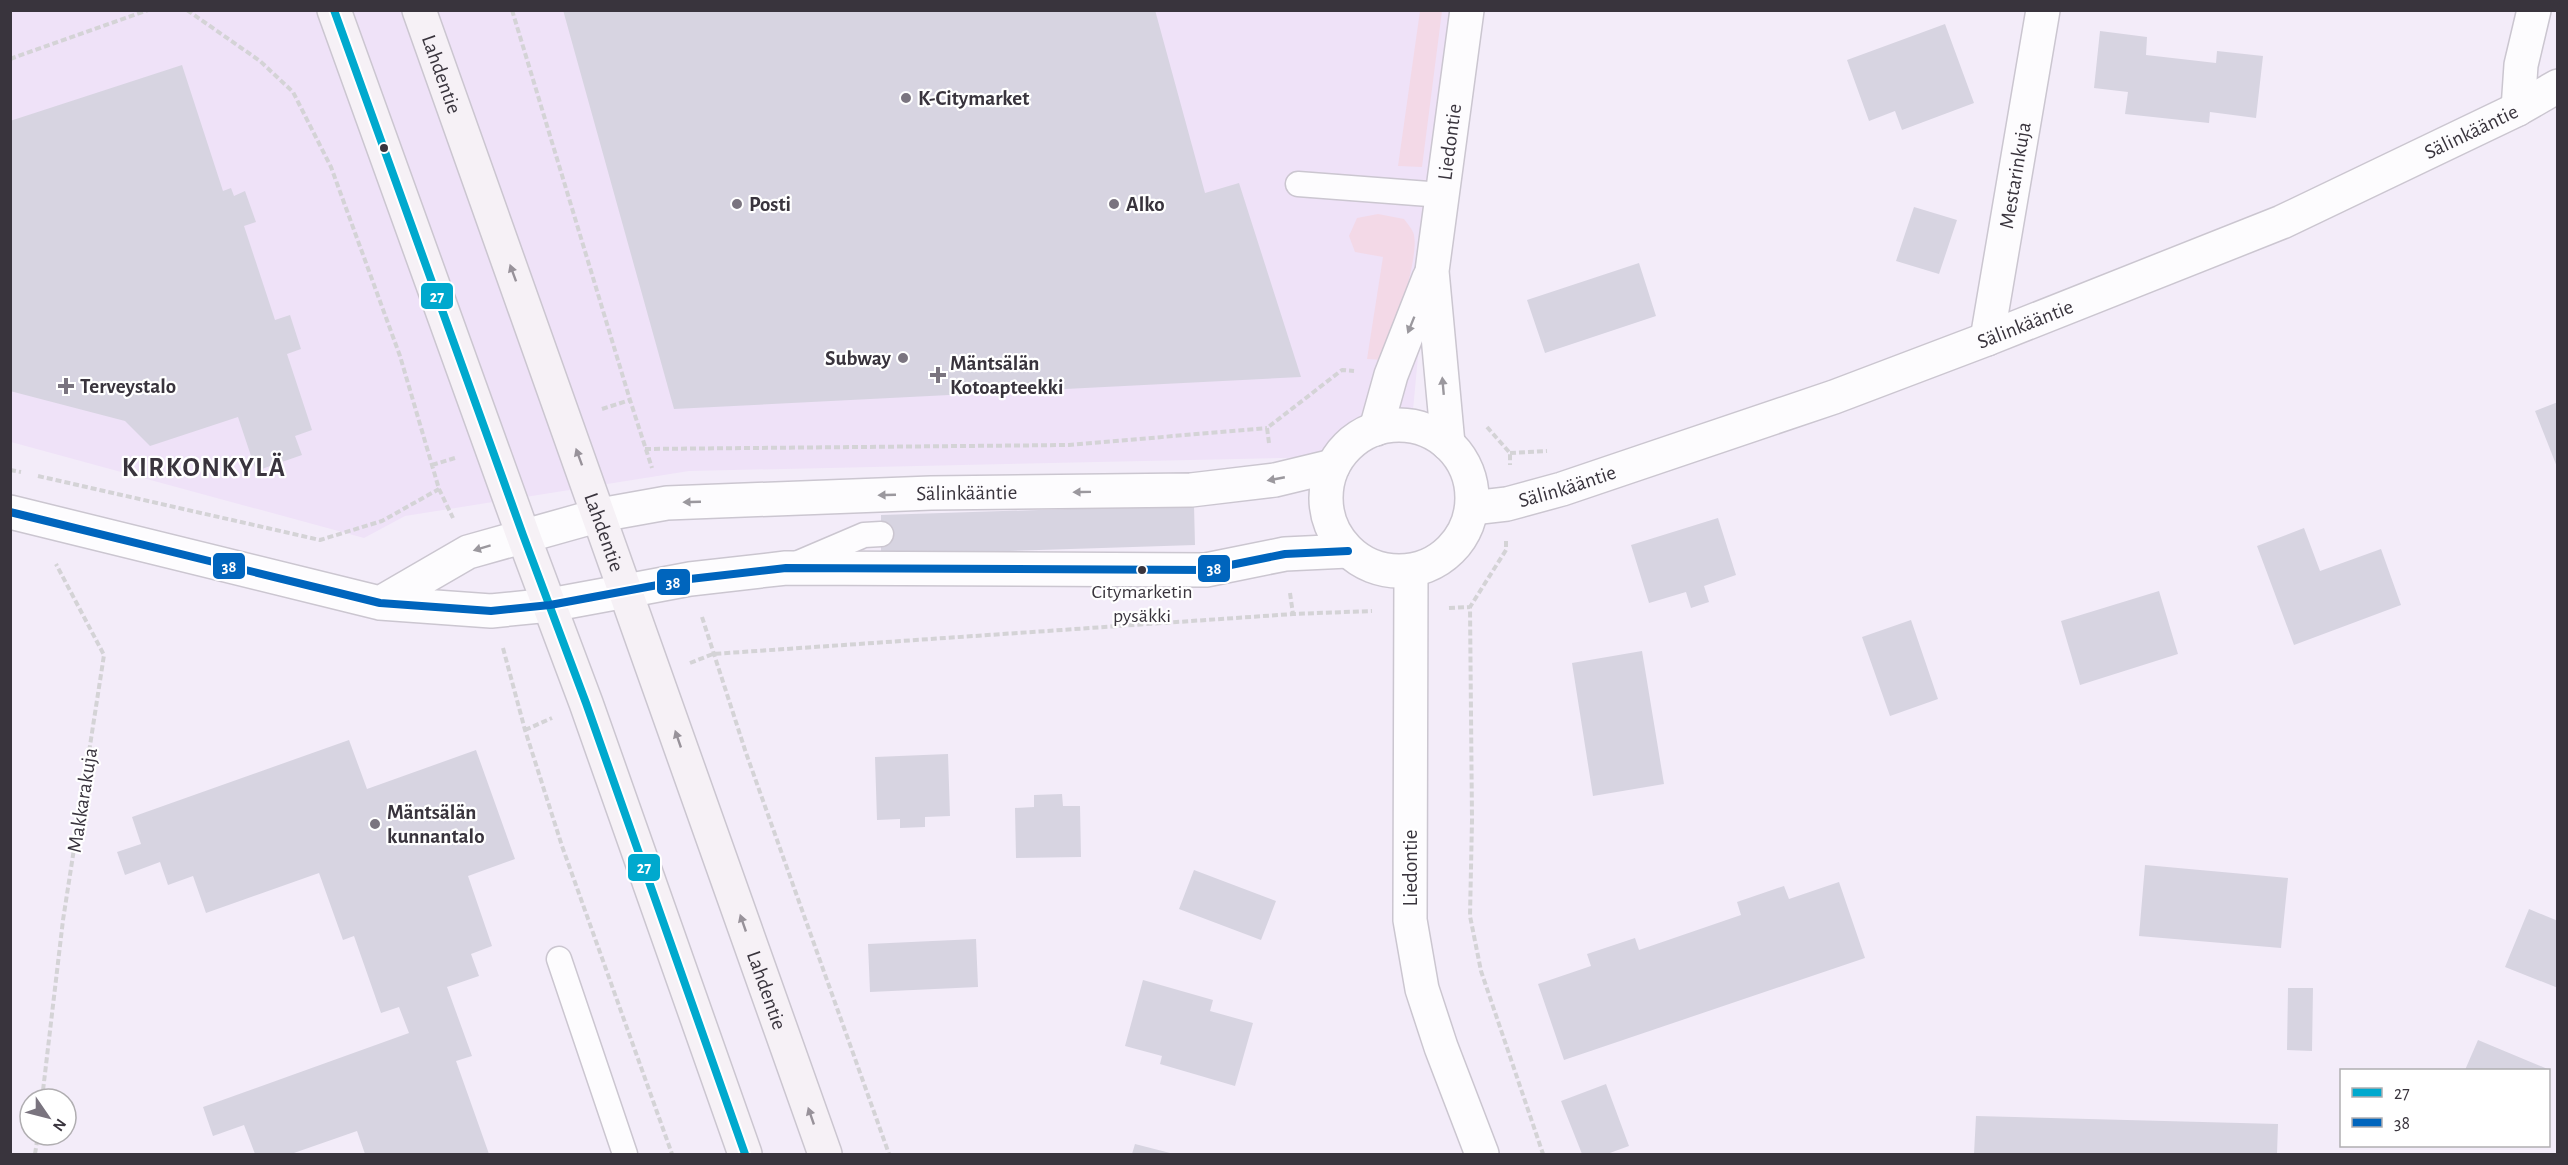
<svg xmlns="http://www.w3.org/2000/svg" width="2568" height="1165" font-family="'Alegreya Sans',sans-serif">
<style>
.built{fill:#efe2f8}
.green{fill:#f3d9e7}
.building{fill:#d7d4e1}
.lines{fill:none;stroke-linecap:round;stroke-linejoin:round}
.service-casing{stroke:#cbc6d0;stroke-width:27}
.minor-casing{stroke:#cbc6d0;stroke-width:36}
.tertiary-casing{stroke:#cbc6d0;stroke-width:36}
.secondary-casing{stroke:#cbc6d0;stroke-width:36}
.path{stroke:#d4d3d6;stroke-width:4;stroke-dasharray:6 3;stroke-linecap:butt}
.service{stroke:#fdfcfe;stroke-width:24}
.minor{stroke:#fdfcfe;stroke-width:33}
.tertiary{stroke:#fdfcfe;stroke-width:33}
.secondary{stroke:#f6f1f6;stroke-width:33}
.bus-1-casing{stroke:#fff;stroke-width:12}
.bus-2-casing{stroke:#fff;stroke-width:12}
.bus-1{stroke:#00a9ce;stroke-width:8}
.bus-2{stroke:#0065bd;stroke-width:8}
.oneway{fill:#98929a}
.oneway2{fill:#9b989e}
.poi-dot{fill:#7a747f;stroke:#fff;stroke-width:2}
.bus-dot{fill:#39343d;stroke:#fff;stroke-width:2}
.labels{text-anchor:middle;stroke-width:4.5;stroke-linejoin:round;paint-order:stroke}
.bus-label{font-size:20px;fill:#39343d;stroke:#fff}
.street-label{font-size:21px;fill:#39343d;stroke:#fff}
.poi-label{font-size:21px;font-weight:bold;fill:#39343d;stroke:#fff;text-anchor:start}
.district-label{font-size:27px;font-weight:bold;letter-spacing:1.5px;fill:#39343d;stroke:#fff}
.line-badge{stroke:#fff;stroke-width:2}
.badge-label{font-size:16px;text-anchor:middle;font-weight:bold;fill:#fff}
</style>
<rect width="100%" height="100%" fill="#f3ecf9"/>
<path class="built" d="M10 11H1472L1427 260 1413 410 1355 427 1324 457 689 471 405 516 364 538 11 442Z"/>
<path class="green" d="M1420 11H1442L1422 167 1398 166Z
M1378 214 1404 219C1407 223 1413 230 1414 235 1419 262 1393 332 1384 360L1367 359 1383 257 1355 252 1349 236 1357 218Z"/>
<path class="building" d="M563 10H1155L1205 193 1239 183 1301 377 674 409Z
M1945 24 1974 103 1902 130 1895 111 1869 121 1847 60Z
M2100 31 2147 37 2146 55 2216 63 2217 51 2263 56 2256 118 2210 112 2209 123 2125 114 2128 92 2094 88Z
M182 65 223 191 231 188 234 196 245 191 256 222 244 226 275 320 290 315 301 349 287 354 312 430 295 436 302 455 256 471 238 417 150 446 125 421 10 391V121Z
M1914 207 1957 220 1939 274 1896 261Z
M1639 263 1656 316 1545 353 1527 300Z
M2558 402V467H2557L2535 411Z
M1194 505 1195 545 881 555V515Z
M1718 518 1736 575 1704 586 1709 602 1691 608 1686 592 1649 603 1631 545Z
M2304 528 2320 571 2381 549 2401 605 2294 645 2257 546Z
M2159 591 2178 654 2080 685 2061 621Z
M1911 620 1938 699 1890 716 1862 637Z
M1642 651 1664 784 1593 796 1572 663Z
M349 740 367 789 476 750 515 859 468 876 492 946 471 954 479 976 447 987 472 1056 456 1061 489 1154H365L357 1131 291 1154H255L244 1125 213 1136 203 1107 409 1033 399 1007 381 1013 354 936 343 940 319 873 206 913 193 876 168 885 160 862 125 875 117 852 141 844 132 817Z
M948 754 950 816 925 817V827L900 828V819L877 820 875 757Z
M1062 794 1063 806H1080L1081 857 1016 858 1015 808 1034 807V795Z
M2145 865 2288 878 2281 948 2139 936Z
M1194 870 1276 901 1261 940 1179 909Z
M1839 882 1865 958 1564 1060 1538 984 1591 966 1587 954 1635 938 1639 950 1741 915 1737 902 1784 886 1789 899Z
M2529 909 2558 921V988L2505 967Z
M976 939 978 987 870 992 868 944Z
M1143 980 1213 1000 1210 1011 1253 1023 1235 1086 1160 1064 1162 1056 1125 1046Z
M2288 988H2313L2312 1051 2287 1050Z
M2478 1040 2550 1070H2465Z
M1606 1084 1629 1146 1607 1154H1582L1561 1101Z
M1976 1116 2278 1124 2277 1154H1974Z
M1135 1144 1174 1154H1132Z"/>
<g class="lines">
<defs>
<path id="service" d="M1298 184 1442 195
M796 564 864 535 881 534
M559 959 625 1154"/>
<g id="minor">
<path d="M2518 109 2521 65 2534 10"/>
<path id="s1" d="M1987 339 2043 10"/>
<circle cx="1399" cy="498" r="73"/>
<path d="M1376 429 1391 375 1429 278"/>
<path id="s2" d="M1448 444 1432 271 1467 10"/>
<path id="s3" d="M1472 508 1507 504 1562 489 1834 397 1987 339 2282 222 2518 109 2558 86"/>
<path id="s4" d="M600 515 667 503 931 493 1191 490 1275 480 1333 466"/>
<path d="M1411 571 1410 920 1422 989 1441 1047 1482 1154"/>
<path d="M626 591 690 579 786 568 1206 570 1285 554 1348 551"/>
</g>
<path id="tertiary" d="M10 512 380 603 491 611 550 605 626 591
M380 603 468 552 600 515"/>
<g id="secondary">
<path d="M334 10 523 535 586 703 745 1154"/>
<path id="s5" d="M419 10 825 1154"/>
</g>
</defs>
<use href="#service" class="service-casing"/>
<use href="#minor" class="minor-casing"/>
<use href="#tertiary" class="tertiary-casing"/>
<use href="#secondary" class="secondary-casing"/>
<path class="path" d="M187 10 260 61 293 92 331 167 400 356 439 489 453 518
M512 10 630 400 652 468
M10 59 148 10
M602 409 630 400
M1487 427 1510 453V465
M1269 443 1267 428 1342 370 1354 371
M645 449 1069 445 1267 428
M1510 453 1547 451
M432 465 455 458
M10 470 21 472
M38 476 320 540 382 521 439 489
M1506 541V550L1470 607 1472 820 1470 916 1481 971 1543 1154
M1290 593 1293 614
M1449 608 1470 607
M702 617 746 753 889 1154
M503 648 525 730 562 846 672 1154
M690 663 713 654 1293 614 1372 611
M525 730 552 718
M42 1099 63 920 104 655 56 564
M35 1154 38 1135"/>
<use href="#service" class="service"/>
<use href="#minor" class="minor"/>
<use href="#tertiary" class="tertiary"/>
<use href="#secondary" class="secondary"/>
<defs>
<path id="bus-1" d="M334 10 523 535 586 703 745 1154"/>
<path id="bus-2" d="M10 512 380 603 491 611 550 605 690 579 786 568 1206 570 1285 554 1348 551"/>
</defs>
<use href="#bus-1" class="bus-1-casing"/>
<use href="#bus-2" class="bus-2-casing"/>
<use href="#bus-1" class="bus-1"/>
<use href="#bus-2" class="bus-2"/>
</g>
<defs><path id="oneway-solid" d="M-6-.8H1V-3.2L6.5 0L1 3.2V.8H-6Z" transform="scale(1.5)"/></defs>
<g class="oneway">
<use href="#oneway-solid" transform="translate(513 273) rotate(-110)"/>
<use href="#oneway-solid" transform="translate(579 457) rotate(-110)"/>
<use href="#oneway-solid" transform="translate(678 739) rotate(-109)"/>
<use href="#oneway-solid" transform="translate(743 923) rotate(-109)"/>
<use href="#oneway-solid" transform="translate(811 1116) rotate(-109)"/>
</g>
<g class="oneway2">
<use href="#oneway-solid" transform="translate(1411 325) rotate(112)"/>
<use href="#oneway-solid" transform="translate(1443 386) rotate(-95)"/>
<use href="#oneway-solid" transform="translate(1276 479) rotate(169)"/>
<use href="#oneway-solid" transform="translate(1082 492) rotate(179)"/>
<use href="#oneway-solid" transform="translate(887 495) rotate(178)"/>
<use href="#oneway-solid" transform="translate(692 502) rotate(178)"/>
<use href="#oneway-solid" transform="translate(482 548) rotate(163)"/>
</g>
<g class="poi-dot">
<circle cx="906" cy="98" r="6"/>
<circle cx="737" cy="204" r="6"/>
<circle cx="1114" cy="204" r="6"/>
<circle cx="903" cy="358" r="6"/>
<path d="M935 366h6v6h6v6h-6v6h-6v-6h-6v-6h6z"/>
<path d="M63 377h6v6h6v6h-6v6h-6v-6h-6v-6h6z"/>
<circle cx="375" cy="824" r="6"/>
</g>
<g class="bus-dot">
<circle cx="384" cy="148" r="5"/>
<circle cx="1142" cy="570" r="5"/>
</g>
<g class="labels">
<g class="bus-label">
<text x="1142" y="598">Citymarketin<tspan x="1142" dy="24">pysäkki</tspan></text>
</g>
<g class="street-label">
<text dy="7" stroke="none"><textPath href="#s5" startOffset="68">Lahdentie</textPath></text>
<text dy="7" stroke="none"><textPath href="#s3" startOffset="1070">Sälinkääntie</textPath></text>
<text dy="7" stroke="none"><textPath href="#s2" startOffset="304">Liedontie</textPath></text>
<text dy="7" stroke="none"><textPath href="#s1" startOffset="166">Mestarinkuja</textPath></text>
<text dy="7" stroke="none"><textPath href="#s3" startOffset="584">Sälinkääntie</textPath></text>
<text dy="7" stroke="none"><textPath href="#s3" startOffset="98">Sälinkääntie</textPath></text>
<text dy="7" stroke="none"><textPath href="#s4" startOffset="368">Sälinkääntie</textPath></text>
<text dy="7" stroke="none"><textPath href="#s5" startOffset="554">Lahdentie</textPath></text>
<text transform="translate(82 800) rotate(-81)" y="7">Makkarakuja</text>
<text transform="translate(1410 868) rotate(-90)" y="7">Liedontie</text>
<text dy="7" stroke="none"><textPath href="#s5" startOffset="1040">Lahdentie</textPath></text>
</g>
<g class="poi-label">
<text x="918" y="105">K-Citymarket</text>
<text x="749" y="211">Posti</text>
<text x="1126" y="211">Alko</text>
<text x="891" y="365" text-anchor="end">Subway</text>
<text x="950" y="370">Mäntsälän<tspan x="950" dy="24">Kotoapteekki</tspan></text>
<text x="80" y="393">Terveystalo</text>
<text x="387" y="819">Mäntsälän<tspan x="387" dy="24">kunnantalo</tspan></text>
</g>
<g class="district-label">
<text x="204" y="476">KIRKONKYLÄ</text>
</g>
</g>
<g class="line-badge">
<rect x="420" y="282" width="34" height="28" rx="6" fill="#00a9ce"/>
<rect x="212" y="552" width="34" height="28" rx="6" fill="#0065bd"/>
<rect x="1197" y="554" width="34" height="29" rx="6" fill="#0065bd"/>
<rect x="656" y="568" width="35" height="28" rx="6" fill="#0065bd"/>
<rect x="627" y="853" width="34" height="29" rx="6" fill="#00a9ce"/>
</g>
<g class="badge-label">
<text x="437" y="302">27</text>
<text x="229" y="572">38</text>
<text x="1214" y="574">38</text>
<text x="673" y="588">38</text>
<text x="644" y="873">27</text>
</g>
<rect width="2568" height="1165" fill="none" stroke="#39343d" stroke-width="24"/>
<rect x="2340" y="1069" width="210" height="78" fill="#ffffff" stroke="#b0aeb1" stroke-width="1.5"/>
<rect x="2352" y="1088" width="30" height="9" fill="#00a9ce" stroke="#b0aeb1" stroke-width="1.5"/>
<text x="2394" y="1099" font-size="18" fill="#39343d">27</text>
<rect x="2352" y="1118" width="30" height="9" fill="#0065bd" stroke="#b0aeb1" stroke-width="1.5"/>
<text x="2394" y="1129" font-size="18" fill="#39343d">38</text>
<g transform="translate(48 1117) rotate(125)"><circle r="28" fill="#ffffff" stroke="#b0aeb1" stroke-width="1.5"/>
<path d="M0-4.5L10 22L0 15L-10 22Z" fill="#7a747f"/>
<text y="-9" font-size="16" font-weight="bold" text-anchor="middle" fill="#39343d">N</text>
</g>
</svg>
